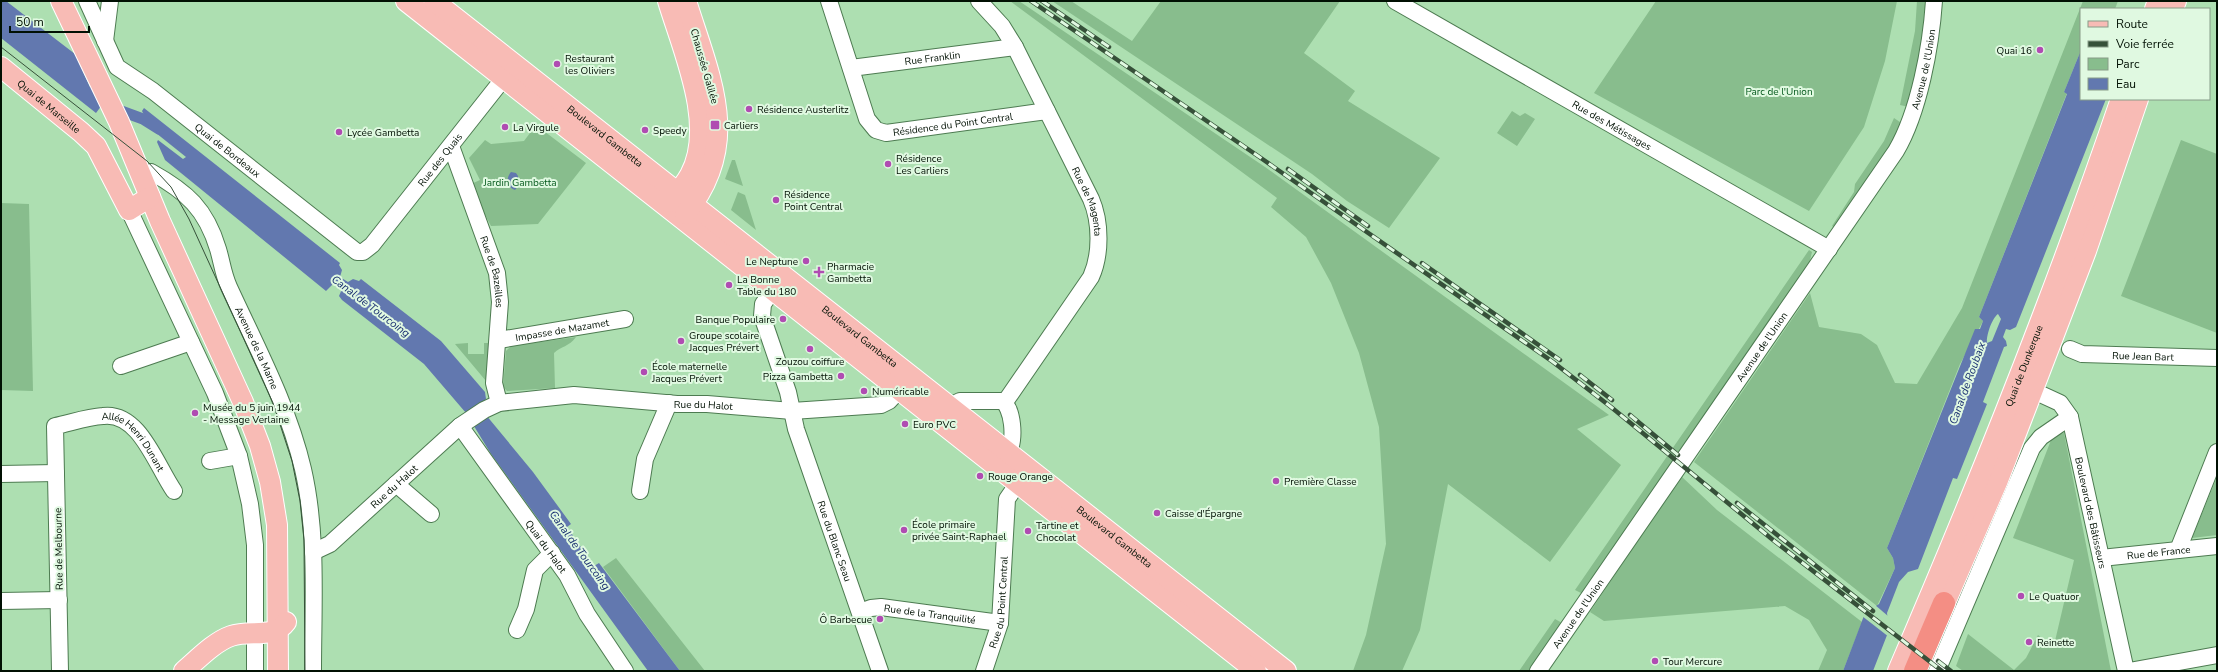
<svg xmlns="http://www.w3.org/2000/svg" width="2218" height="672" font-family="'Nunito Sans',sans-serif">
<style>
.green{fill:#88bd8d}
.water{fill:#6278af;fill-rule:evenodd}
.pier{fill:#addfb1}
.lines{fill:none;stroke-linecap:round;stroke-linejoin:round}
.canal{stroke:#6278af;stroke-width:11}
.minor-casing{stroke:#4d7b51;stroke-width:18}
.major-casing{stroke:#fff;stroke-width:22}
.highway-casing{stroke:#fff;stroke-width:24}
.minor{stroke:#fff;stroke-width:16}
.major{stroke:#f8bbb5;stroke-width:20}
.highway{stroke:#f48e84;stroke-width:22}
.tram{stroke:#365039;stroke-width:1}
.rail-casing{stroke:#365039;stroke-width:4.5}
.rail{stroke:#e0f9e1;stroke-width:3;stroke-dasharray:9;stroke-linecap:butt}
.poi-dot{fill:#b04cb2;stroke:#e0f9e1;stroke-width:1.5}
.labels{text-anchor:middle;stroke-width:4;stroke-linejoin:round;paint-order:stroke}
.poi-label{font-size:10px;fill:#011003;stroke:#e0f9e1;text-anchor:start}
.street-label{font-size:10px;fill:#011003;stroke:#e0f9e1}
.park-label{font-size:10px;fill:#03581b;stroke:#e0f9e1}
.water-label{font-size:11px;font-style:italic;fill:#172c6f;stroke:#e0f9e1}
</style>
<rect width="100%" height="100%" fill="#addfb1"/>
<path class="green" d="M1010 1H1019L1265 167 1609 415 1577 429 1621 465 1550 562 1448 484 1420 630 1402 671H1353L1366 635 1386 544 1379 427 1359 353 1331 283 1306 237 1271 207 1277 198Z
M1052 1H1071L1132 41 1161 1H1340L1304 53 1355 91 1348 101 1440 158 1389 228 1347 201 1312 174Z
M1656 1H1897L1885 61 1864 127 1809 211 1594 93Z
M1917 1H1929V8L1909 107 1900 105 1915 31Z
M2083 1H2118L2115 9H2081V50L2064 92 2067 93 1979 317 1983 321 1982 323 1960 364 1887 548 1893 558 1895 568 1877 606 1694 462 1810 293 1819 327 1861 334 1877 345 1895 383 1917 384 1962 308Z
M1512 111 1520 116 1525 113 1535 119 1517 146 1497 133Z
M1894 118 1903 124 1893 146 1836 229 1832 226 1854 192 1855 184 1884 141Z
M536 125 586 163 538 224 491 226 469 185 480 180 469 158 485 140 491 144 524 141Z
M2181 140 2217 154V333L2121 296Z
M732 160H735L743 186 725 179Z
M738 192 745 195 756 230 731 210Z
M1 203 29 204 33 391 1 390Z
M1809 250 1812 252 1808 269 1585 595 1575 590Z
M576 337C569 347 561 346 554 353L555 388 507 391 503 387 506 351 511 346Z
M468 343V354H484V343H493L490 381H486L455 344Z
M2064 433 2111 671H1963L1956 666 1968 634 2014 670 2026 658 2038 635 2050 645 2055 641 2074 560 2013 538 2053 435Z
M1681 476 1717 510 1862 622 1843 671H1818L1827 650 1809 620 1785 606 1604 621 1590 612Z
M2217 477V535L2192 538Z
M616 558 705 671H680L603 567Z
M1555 619 1564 624 1532 671H1519Z"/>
<path class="water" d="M1 1H6L75 54 90 87 95 85 102 105 96 113 1 38Z
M2081 50V99H2106L2016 327 2010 330 2006 329 2003 337 2006 341 2007 346 2004 347 1983 402 1987 404 1957 479 1953 478 1918 569 1908 572 1899 582 1887 613 1889 630 1873 671H1843L1865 613 1879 604 1895 568 1893 558 1887 548 1975 329H1980L1983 321 1979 317 2067 94 2064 92ZM1998 314 2001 319 1992 341 1987 343C1986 336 1992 318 1998 314Z
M144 108 340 263 339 265 342 270 340 277 348 282 353 279 359 281 361 279 441 341 485 392 486 399 483 402 486 415 533 472 571 524 567 527 594 566 599 563 680 671H648L491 454 466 413 424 364 342 300 339 296 342 289 334 283 326 291 165 160 157 142 158 140 183 159 186 157 151 129 142 111Z
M511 172 516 173 518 176 519 185 515 190C506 187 506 178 511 172Z"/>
<path class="pier" d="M1875 605 1888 616 1891 630 1889 637 1862 616 1864 611Z"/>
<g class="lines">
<path class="canal" d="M113 108 143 119 159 129"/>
<defs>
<g id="minor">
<path id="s1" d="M87 1 117 67 153 91 357 252H363L372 245 511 69"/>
<path id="s2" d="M829 1 867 119 876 130 886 133 1047 111"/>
<path id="s3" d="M979 1 1002 26 1015 47 1091 199C1101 222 1101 255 1091 277L1005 402"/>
<path id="s4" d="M1395 1 1829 249"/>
<path d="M105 41 110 1"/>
<path id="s5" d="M851 68 1015 47"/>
<path id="s6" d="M451 146 497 273 500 302 494 383 499 403"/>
<path id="s7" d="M151 172C187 192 206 209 218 249 222 262 223 274 229 287 256 346 288 405 303 469 318 534 313 604 313 671"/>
<path d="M129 210 215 393 239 456 250 504 255 545V671"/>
<path id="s8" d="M779 282 763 304 762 316 788 392 796 429 880 671"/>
<path id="s9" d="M499 340 625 319"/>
<path id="s10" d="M2070 349 2082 354 2217 358"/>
<path d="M121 366 191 342"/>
<path id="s11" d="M2023 386 2060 403 2070 417 2126 671"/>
<path d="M950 406 960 401H1001C1013 405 1016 442 1008 452"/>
<path id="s12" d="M460 426 567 575 587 614 625 671"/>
<path d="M210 461 239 456"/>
<path d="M1 474 56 473"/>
<path d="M396 484 431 514"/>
<path d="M640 491 645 459 669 403"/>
<path d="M2178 550 2217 452"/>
<path id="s13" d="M313 552 330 544 460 426 484 410 499 403 574 395 677 404H707L792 411 881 405 889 401 908 381"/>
<path id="s14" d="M2101 558 2217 546"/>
<path d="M1 601 59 600"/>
<path id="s15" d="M860 612 871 608 881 607 1000 623"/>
<path d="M517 630 526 609 535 570 552 553"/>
<path id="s16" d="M60 671 55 426C70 423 87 417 103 416 139 411 156 465 174 491"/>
<path id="s17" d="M984 671 1000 623 1007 499 1025 473"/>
<path id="s18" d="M1538 671 1896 151C1919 112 1931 46 1934 1"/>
<path d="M1937 671 2032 448 2041 437 2070 417"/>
<path d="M2129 671 2217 655"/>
</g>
<g id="major">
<path d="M61 1 119 122 160 221 243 402 260 446 270 482 277 525 278 671"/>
<path d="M406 1 1256 671"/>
<path id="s19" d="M434 1 1286 671"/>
<path d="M668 1C683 51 717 126 690 175 685 185 676 194 669 202"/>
<path d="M2155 9 2158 1"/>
<path d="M2173 9 2176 1"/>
<path id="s20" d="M1 67 81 132 96 146 129 210 150 197"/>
<path d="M685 214C743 143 710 78 686 1"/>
<path d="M1938 619 1998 480 2027 405 2086 251 2138 99"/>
<path d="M184 671C198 659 214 642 231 636 250 629 273 640 286 622"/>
<path id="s21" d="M1898 671C1979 483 2055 293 2121 99"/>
</g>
<path id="highway" d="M1915 671 1944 603"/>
</defs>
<use href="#minor" class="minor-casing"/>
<use href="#major" class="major-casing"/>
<use href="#highway" class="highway-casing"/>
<use href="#minor" class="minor"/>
<use href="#major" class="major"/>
<use href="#highway" class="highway"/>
<path class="tram" d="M1 47 147 161 171 187 189 219 273 403 292 461 300 501 304 540 305 671"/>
<defs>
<path id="rail" d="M1031 1 1258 156 1553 362 1611 407 1773 540 1942 671
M1042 1 1109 47
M1288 169 1368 226
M1422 263 1560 360
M1580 375 1612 400
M1630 415 1678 455
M1737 503 1873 611
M1938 661 1951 671"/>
</defs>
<use href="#rail" class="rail-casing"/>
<use href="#rail" class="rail"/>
</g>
<g class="poi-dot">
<circle cx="2040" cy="50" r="4"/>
<circle cx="557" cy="64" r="4"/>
<circle cx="749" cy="109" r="4"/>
<rect x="710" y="120" width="10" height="10" rx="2"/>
<circle cx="505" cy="127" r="4"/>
<circle cx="645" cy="130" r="4"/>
<circle cx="339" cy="132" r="4"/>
<circle cx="888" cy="164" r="4"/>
<circle cx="776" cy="200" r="4"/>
<circle cx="806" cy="261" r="4"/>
<path d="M817 266h4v4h4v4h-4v4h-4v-4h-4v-4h4z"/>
<circle cx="729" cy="285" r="4"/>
<circle cx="783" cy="319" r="4"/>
<circle cx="681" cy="341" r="4"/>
<circle cx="810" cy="349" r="4"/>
<circle cx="644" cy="372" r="4"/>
<circle cx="841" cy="376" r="4"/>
<circle cx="864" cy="391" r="4"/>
<circle cx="195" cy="413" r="4"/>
<circle cx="905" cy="424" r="4"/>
<circle cx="980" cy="476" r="4"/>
<circle cx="1276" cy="481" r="4"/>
<circle cx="1157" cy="513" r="4"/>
<circle cx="904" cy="530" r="4"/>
<circle cx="1028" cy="531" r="4"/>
<circle cx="2021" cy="596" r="4"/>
<circle cx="880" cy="619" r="4"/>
<circle cx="2029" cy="642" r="4"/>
<circle cx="1655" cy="661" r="4"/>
</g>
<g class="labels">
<g class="poi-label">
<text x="2032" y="54" text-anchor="end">Quai 16</text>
<text x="565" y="62">Restaurant<tspan x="565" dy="12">les Oliviers</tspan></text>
<text x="757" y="113">Résidence Austerlitz</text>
<text x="724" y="129">Carliers</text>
<text x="513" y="131">La Virgule</text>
<text x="653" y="134">Speedy</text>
<text x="347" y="136">Lycée Gambetta</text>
<text x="896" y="162">Résidence<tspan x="896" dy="12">Les Carliers</tspan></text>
<text x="784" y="198">Résidence<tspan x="784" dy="12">Point Central</tspan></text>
<text x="798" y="265" text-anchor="end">Le Neptune</text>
<text x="827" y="270">Pharmacie<tspan x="827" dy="12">Gambetta</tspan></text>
<text x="737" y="283">La Bonne<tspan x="737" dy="12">Table du 180</tspan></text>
<text x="775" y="323" text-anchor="end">Banque Populaire</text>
<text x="689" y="339">Groupe scolaire<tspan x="689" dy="12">Jacques Prévert</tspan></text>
<text x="810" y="365" text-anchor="middle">Zouzou coiffure</text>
<text x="652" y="370">École maternelle<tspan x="652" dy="12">Jacques Prévert</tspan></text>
<text x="833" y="380" text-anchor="end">Pizza Gambetta</text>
<text x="872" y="395">Numéricable</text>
<text x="203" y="411">Musée du 5 juin 1944<tspan x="203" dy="12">- Message Verlaine</tspan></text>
<text x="913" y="428">Euro PVC</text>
<text x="988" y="480">Rouge Orange</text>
<text x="1284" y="485">Première Classe</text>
<text x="1165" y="517">Caisse d'Épargne</text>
<text x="912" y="528">École primaire<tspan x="912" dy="12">privée Saint-Raphael</tspan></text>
<text x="1036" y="529">Tartine et<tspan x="1036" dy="12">Chocolat</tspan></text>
<text x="2029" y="600">Le Quatuor</text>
<text x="872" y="623" text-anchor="end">Ô Barbecue</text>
<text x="2037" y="646">Reinette</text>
<text x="1663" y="665">Tour Mercure</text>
</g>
<g class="street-label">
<text dy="4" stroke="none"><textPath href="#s5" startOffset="82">Rue Franklin</textPath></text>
<text transform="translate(705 66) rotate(74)" y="4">Chaussée Galilée</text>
<text dy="4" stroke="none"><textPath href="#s18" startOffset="718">Avenue de l'Union</textPath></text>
<text dy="4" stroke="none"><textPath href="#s20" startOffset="62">Quai de Marseille</textPath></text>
<text dy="4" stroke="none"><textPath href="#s2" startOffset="216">Résidence du Point Central</textPath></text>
<text dy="4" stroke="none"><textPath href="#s4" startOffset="250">Rue des Métissages</textPath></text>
<text dy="4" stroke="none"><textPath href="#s19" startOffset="218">Boulevard Gambetta</textPath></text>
<text dy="4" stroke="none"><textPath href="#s1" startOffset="211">Quai de Bordeaux</textPath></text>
<text dy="4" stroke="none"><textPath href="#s1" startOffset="502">Rue des Quais</textPath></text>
<text dy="4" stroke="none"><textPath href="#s3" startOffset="230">Rue de Magenta</textPath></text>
<text dy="4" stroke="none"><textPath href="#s6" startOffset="133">Rue de Bazeilles</textPath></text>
<text dy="4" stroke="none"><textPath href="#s9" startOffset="64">Impasse de Mazamet</textPath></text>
<text dy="4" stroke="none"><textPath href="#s19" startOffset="542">Boulevard Gambetta</textPath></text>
<text dy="4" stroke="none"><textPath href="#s18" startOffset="394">Avenue de l'Union</textPath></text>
<text dy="4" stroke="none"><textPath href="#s7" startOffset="212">Avenue de la Marne</textPath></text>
<text dy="4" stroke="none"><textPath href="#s10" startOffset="74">Rue Jean Bart</textPath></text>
<text dy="4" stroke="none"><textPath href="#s21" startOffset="330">Quai de Dunkerque</textPath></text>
<text dy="4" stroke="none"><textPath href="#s13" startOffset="445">Rue du Halot</textPath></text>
<text dy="4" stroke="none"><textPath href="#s16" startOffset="336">Allée Henri Dunant</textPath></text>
<text dy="4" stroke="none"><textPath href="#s13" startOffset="105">Rue du Halot</textPath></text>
<text dy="4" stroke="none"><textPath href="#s11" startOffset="156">Boulevard des Bâtisseurs</textPath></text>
<text dy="4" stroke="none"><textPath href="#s19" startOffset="866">Boulevard Gambetta</textPath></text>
<text dy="4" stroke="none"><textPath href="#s8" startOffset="276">Rue du Blanc Seau</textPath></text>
<text dy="4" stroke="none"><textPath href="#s12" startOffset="148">Quai du Halot</textPath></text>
<text transform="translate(58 549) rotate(-91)" y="4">Rue de Melbourne</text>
<text dy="4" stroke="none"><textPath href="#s14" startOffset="58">Rue de France</textPath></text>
<text dy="4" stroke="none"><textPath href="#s17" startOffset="71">Rue du Point Central</textPath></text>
<text dy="4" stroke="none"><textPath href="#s15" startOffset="71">Rue de la Tranquilité</textPath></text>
<text dy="4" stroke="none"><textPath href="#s18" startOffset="70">Avenue de l'Union</textPath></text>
</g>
<g class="park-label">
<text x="1779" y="95">Parc de l'Union</text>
<text x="520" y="186">Jardin Gambetta</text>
</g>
<g class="water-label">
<text transform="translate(371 306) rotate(37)" y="4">Canal de Tourcoing</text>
<text transform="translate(1967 383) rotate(-70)" y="4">Canal de Roubaix</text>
<text transform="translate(580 550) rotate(54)" y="4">Canal de Tourcoing</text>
</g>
</g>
<rect width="2218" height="672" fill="none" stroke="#011003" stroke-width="4"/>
<rect x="2080" y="8" width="130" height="92" fill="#e0f9e1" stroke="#879c88"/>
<rect x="2088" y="21" width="20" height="6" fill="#f8bbb5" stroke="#879c88"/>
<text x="2116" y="28" font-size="12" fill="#011003">Route</text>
<rect x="2088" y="41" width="20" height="6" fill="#365039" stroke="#879c88"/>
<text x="2116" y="48" font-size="12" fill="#011003">Voie ferrée</text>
<rect x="2088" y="58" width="20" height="12" fill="#88bd8d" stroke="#879c88"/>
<text x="2116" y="68" font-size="12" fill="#011003">Parc</text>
<rect x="2088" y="78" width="20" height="12" fill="#6278af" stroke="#879c88"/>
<text x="2116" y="88" font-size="12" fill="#011003">Eau</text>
<path d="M10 26v6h79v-6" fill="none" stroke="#011003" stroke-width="2"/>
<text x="16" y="26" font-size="12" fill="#011003" stroke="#e0f9e1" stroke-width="3" paint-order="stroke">50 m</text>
</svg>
